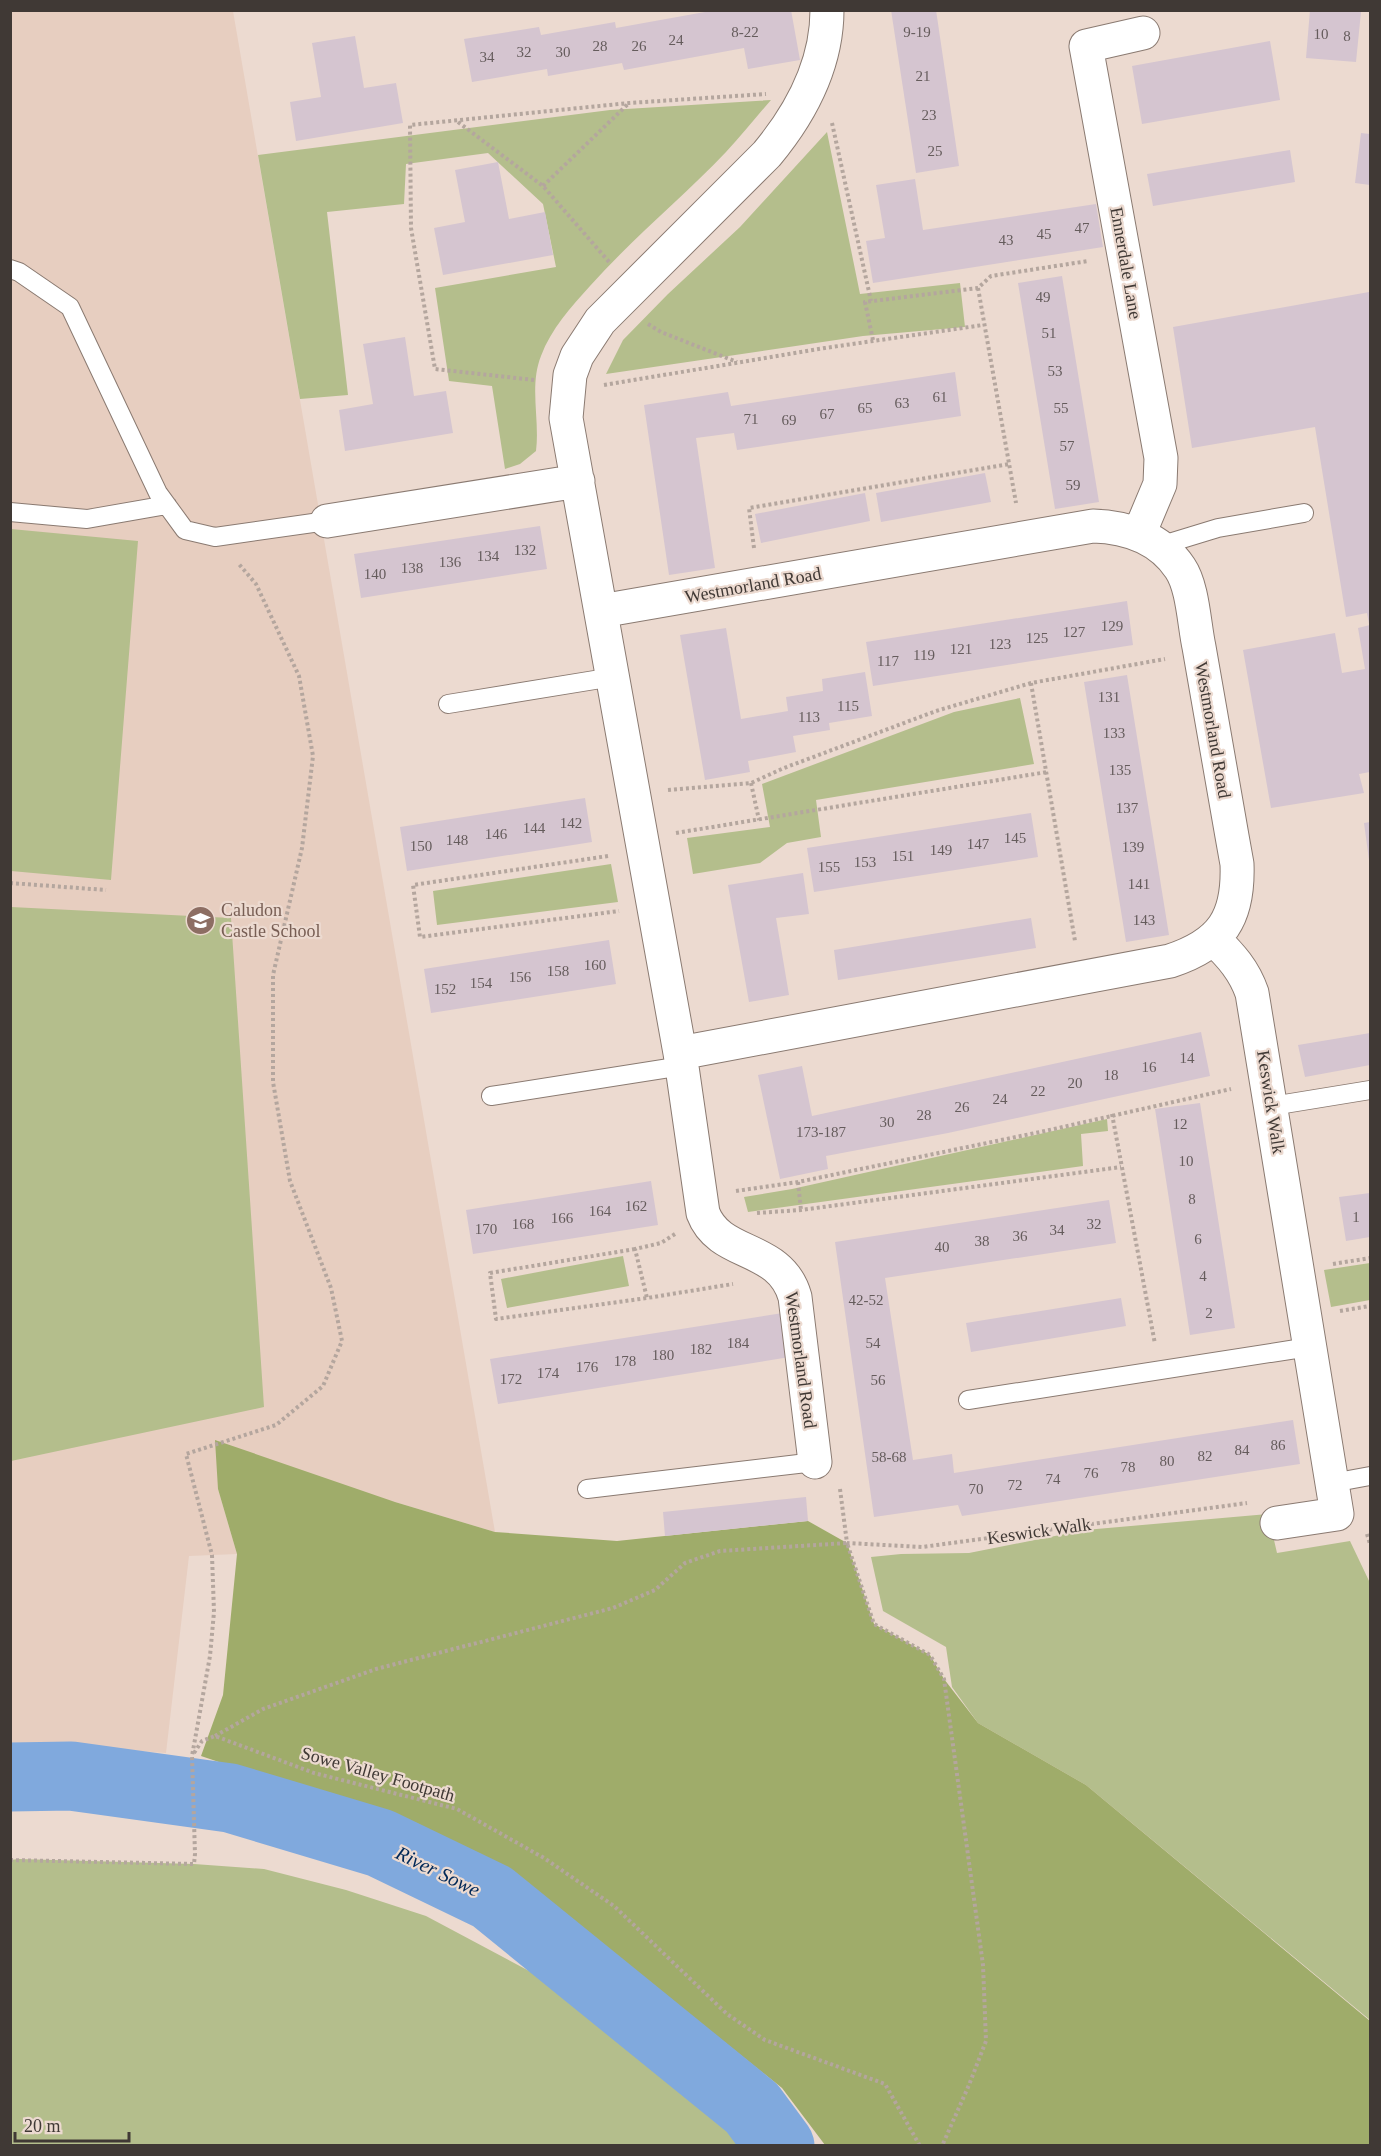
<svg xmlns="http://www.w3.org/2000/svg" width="1381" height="2156" font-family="'Times New Roman',serif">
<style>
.built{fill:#e7cec0}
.green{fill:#b4be8c}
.forest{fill:#9fac6a}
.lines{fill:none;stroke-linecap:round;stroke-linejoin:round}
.river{stroke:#80a9dd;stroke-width:69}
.building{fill:#d5c5d0}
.lane-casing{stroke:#8a7a71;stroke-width:20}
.street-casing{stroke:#8a7a71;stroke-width:35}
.path{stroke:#b4a69e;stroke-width:4;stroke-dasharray:3 3;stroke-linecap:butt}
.lane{stroke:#fff;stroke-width:18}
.street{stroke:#fff;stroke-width:33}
.labels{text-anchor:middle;stroke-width:4.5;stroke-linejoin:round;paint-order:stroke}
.number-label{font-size:15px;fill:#655c5c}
.street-label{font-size:18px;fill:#403935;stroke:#ecdad0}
.education-label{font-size:18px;fill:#785e54;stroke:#ecdad0;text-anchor:start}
.water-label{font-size:20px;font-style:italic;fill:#002857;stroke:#ecdad0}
</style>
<rect width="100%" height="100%" fill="#ecdad0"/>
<path class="built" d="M10 11H233L495 1532 395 1502 218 1489 237 1554 189 1556 166 1753 71 1746 11 1747Z"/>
<path class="green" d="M771 100C756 117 742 135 726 152 682 198 633 238 590 286 571 307 551 329 541 356 529 386 540 420 536 451L520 464 505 469 492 386 449 381 435 288 556 267 543 204 488 153 406 164 404 204 327 212 348 395 300 399 258 155 610 110Z
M827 132 860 294 960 283 965 327 863 336 606 374 623 340 668 294 740 227Z
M11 529 138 541 111 880 11 871Z
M1020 698 1034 764 816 800 821 837 787 843 760 863 693 874 687 838 770 827 762 784 954 712Z
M611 864 618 902 437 925 433 891Z
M11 907 231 918 264 1407 11 1461Z
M1107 1119 1108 1131 1081 1134 1083 1166 748 1212 744 1197 792 1189Z
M623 1256 629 1286 507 1308 501 1279Z
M1370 1263V1300L1331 1307 1324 1270Z
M1268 1514 1277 1553 1350 1541 1370 1583V2020L1086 1785 978 1723 952 1687 946 1647 883 1611 871 1557 901 1554 969 1553 1085 1530Z
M19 1859 194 1864 264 1869 346 1890 426 1916 531 1972 633 2037 748 2145H11L10 1860Z"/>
<path class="forest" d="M215 1440 395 1502 495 1532 617 1541 808 1521 847 1543 874 1624 930 1655 944 1679 978 1723 1086 1785 1370 2021V2145H825L782 2088 604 1946 431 1833 201 1756 223 1695 237 1554 218 1489Z"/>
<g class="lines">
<path class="river" d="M10 1777 71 1776 230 1798 380 1843 492 1897 752 2108 780 2146"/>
</g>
<path class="building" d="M716 10H791L800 60 748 69 744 48 624 70 622 63 548 76 547 69 472 82 464 39 539 27 541 35 615 22 616 28Z
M891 10H936L959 166 916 173Z
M1310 10 1361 12 1356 62 1306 58Z
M355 36 364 88 396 83 403 123 296 141 290 102 321 97 312 43Z
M1270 41 1280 100 1142 124 1132 66Z
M1361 133 1370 134V185L1355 183Z
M1290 150 1295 182 1153 206 1147 174Z
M498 162 509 219 545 212 553 255 443 275 434 228 465 222 455 170Z
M915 179 923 230 1096 204 1103 247 873 283 866 241 885 238 876 185Z
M1062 276 1099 502 1055 509 1018 283Z
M1369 292 1370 300 1369 624 1367 613 1346 617 1315 427 1192 448 1173 327Z
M405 337 414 396 446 391 453 433 345 451 339 410 373 404 363 344Z
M955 372 961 416 737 450 734 433 696 438 715 568 669 575 644 405 728 392 731 406Z
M985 473 991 502 881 522 876 493Z
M865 493 870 521 761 543 755 514Z
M540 526 547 569 361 598 354 554Z
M1127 601 1133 645 873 686 866 642Z
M1370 625V772L1359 774 1364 793 1271 808 1243 650 1335 633 1342 673 1365 669 1358 628Z
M726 628 741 719 788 711 786 697 823 691 822 679 865 672 872 716 829 723 830 730 793 736 796 752 748 761 750 772 705 780 680 635Z
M1127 675 1169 935 1126 942 1084 682Z
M585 798 592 842 407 871 400 827Z
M1031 813 1038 857 814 892 807 848Z
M1370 822V859L1369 860 1364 823Z
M803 873 809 914 776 918 789 995 749 1002 728 885Z
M1031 918 1036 948 838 980 834 950Z
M609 940 616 984 431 1013 424 969Z
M1201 1032 1210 1076 948 1133 826 1156 828 1169 780 1179 758 1075 802 1066 812 1116Z
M1370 1033V1065L1305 1077 1298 1045Z
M1200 1103 1235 1328 1190 1335 1155 1109Z
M651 1181 658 1225 473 1254 466 1210Z
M1370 1193V1237L1346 1241 1339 1197Z
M1109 1200 1116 1243 885 1278 913 1460 952 1454 954 1473 1293 1420 1300 1464 962 1516 958 1505 874 1517 835 1242Z
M1121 1298 1126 1326 971 1352 966 1323Z
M789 1312 796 1356 498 1404 490 1359Z
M806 1497 808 1521 665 1536 663 1512Z"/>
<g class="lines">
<defs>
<path id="lane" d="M10 269 19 272 70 307 158 493 185 530 215 537 327 521
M10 512 87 519 167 505
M1159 546 1218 528 1304 513
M448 704 613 677
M491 1096 682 1066
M1272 1106 1370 1090
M968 1400 1309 1347
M1332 1483 1370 1476
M587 1489 815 1462"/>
<path id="street" d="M327 521 578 481
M1139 534 1160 484 1161 458 1086 46 1143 33
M601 611 1093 526C1127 527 1160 538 1180 568 1193 587 1194 624 1199 647 1212 720 1224 792 1237 864 1239 918 1222 944 1170 961L680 1053
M1214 939C1231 956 1244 970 1252 993L1337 1514 1277 1523
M815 1462 795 1297C780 1244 720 1258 703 1213L680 1053 566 418 570 375 577 356 600 321 767 154C801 113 827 65 827 10"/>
</defs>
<use href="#lane" class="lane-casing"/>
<use href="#street" class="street-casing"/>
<path class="path" d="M458 122 543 186 610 263
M832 123 871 301
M543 186 629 103
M978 288 1016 503
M648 324 661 332 737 362
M873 340 865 302 978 288 991 276 1088 261
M534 380 435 369 411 228 410 125 629 103 766 94
M604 385 825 348 983 325
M754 548 749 508 1009 464
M1031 683 1075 941
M751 783 759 820
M668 790 751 783 784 768 936 711 1031 683 1165 659
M676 833 1047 772
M608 856 413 885 420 937 619 911
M10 883 106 890
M1112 1114 1155 1344
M798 1182 801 1210
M736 1191 798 1182 1045 1131 1231 1089
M757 1213 801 1210 1121 1167
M675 1234 661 1243 635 1249 647 1298 733 1284
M635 1249 490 1273 496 1319 647 1298
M1333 1264 1370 1258
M1340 1311 1370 1306
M840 1489 847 1543 922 1547 1247 1503
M1367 1534 1370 1544
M215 1736 263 1709 376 1669 613 1608 655 1590 685 1563 720 1551 847 1543 874 1624 930 1655 944 1679 983 1965 986 2041 969 2085 942 2146
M194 1753 202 1741 215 1736 314 1773 457 1809 544 1858 614 1906 727 2014 765 2040 885 2084 920 2146
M10 1860 194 1864 195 1854 192 1756 210 1656 214 1612 212 1555 186 1454 276 1425 323 1386 342 1341 331 1288 290 1181 273 1082V975L302 848 313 756 299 676 256 584 238 563"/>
<use href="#lane" class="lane"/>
<use href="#street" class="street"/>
</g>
<defs>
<symbol id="school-disc" viewBox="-11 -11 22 22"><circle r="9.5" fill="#8d6e63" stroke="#ecdad0"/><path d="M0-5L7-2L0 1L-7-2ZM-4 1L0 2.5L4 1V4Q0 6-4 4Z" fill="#fff"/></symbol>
</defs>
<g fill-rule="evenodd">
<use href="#school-disc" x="184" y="904" width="33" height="33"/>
</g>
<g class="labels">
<g class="number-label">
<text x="745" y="37">8-22</text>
<text x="917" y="37">9-19</text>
<text x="1321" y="39">10</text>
<text x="1347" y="41">8</text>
<text x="676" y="45">24</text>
<text x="600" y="51">28</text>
<text x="639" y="51">26</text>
<text x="524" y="57">32</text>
<text x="563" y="57">30</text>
<text x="487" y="62">34</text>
<text x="923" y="81">21</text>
<text x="929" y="120">23</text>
<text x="935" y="156">25</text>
<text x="1082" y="233">47</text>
<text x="1044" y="239">45</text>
<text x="1006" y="245">43</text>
<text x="1043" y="302">49</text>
<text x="1049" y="338">51</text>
<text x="1055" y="376">53</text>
<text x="940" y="402">61</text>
<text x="902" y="408">63</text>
<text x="865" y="413">65</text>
<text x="1061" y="413">55</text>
<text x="827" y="419">67</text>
<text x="751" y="424">71</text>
<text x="789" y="425">69</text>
<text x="1067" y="451">57</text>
<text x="1073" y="490">59</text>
<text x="525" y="555">132</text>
<text x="488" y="561">134</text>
<text x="450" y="567">136</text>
<text x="412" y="573">138</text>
<text x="375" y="579">140</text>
<text x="1112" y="631">129</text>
<text x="1074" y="637">127</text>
<text x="1037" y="643">125</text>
<text x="1000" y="649">123</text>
<text x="961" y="654">121</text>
<text x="924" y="660">119</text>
<text x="888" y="666">117</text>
<text x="1109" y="702">131</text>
<text x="848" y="711">115</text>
<text x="809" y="722">113</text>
<text x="1114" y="738">133</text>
<text x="1120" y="775">135</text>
<text x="1127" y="813">137</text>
<text x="571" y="828">142</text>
<text x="534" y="833">144</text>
<text x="496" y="839">146</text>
<text x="1015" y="843">145</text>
<text x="457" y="845">148</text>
<text x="978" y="849">147</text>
<text x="421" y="851">150</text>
<text x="1133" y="852">139</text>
<text x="941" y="855">149</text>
<text x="903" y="861">151</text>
<text x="865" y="867">153</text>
<text x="829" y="872">155</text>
<text x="1139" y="889">141</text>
<text x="1144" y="925">143</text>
<text x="595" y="970">160</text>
<text x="558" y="976">158</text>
<text x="520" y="982">156</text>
<text x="481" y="988">154</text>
<text x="445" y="994">152</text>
<text x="1187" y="1063">14</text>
<text x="1149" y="1072">16</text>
<text x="1111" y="1080">18</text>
<text x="1075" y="1088">20</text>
<text x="1038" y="1096">22</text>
<text x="1000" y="1104">24</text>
<text x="962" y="1112">26</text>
<text x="924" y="1120">28</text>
<text x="887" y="1127">30</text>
<text x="1180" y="1129">12</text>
<text x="821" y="1137">173-187</text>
<text x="1186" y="1166">10</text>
<text x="1192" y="1204">8</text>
<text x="636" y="1211">162</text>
<text x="600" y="1216">164</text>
<text x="1356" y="1222">1</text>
<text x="562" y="1223">166</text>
<text x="523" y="1229">168</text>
<text x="1094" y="1229">32</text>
<text x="486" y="1234">170</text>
<text x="1057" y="1235">34</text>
<text x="1020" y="1241">36</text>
<text x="1198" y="1244">6</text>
<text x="982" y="1246">38</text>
<text x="942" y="1252">40</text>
<text x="1203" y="1281">4</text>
<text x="866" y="1305">42-52</text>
<text x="1209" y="1318">2</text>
<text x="738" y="1348">184</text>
<text x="873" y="1348">54</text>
<text x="701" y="1354">182</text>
<text x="663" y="1360">180</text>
<text x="625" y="1366">178</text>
<text x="587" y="1372">176</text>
<text x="548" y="1378">174</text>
<text x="511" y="1384">172</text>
<text x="878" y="1385">56</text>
<text x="1278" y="1450">86</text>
<text x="1242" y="1455">84</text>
<text x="1205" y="1461">82</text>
<text x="889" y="1462">58-68</text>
<text x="1167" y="1466">80</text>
<text x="1128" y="1472">78</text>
<text x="1091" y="1478">76</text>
<text x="1053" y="1484">74</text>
<text x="1015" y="1490">72</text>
<text x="976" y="1494">70</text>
</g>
<g class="street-label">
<text transform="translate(1126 263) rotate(80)" y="6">Ennerdale Lane</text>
<text transform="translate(753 585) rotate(-10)" y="6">Westmorland Road</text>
<text transform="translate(1213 730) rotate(80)" y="6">Westmorland Road</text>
<text transform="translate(1271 1102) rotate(81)" y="6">Keswick Walk</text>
<text transform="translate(801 1360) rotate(82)" y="6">Westmorland Road</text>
<text transform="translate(1039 1531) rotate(-8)" y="6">Keswick Walk</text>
<text transform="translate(378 1774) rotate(16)" y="6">Sowe Valley Footpath</text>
</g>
<g class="education-label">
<text x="221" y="916">Caludon<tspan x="221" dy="21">Castle School</tspan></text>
</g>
<g class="water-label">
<text transform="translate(438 1871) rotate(26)" y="7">River Sowe</text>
</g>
</g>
<rect width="1381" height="2156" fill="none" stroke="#403935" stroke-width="24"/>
<path d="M15 2132v9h114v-9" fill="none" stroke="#403935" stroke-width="3"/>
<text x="24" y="2132" font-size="18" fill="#403935" stroke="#ecdad0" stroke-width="4.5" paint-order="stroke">20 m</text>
</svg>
